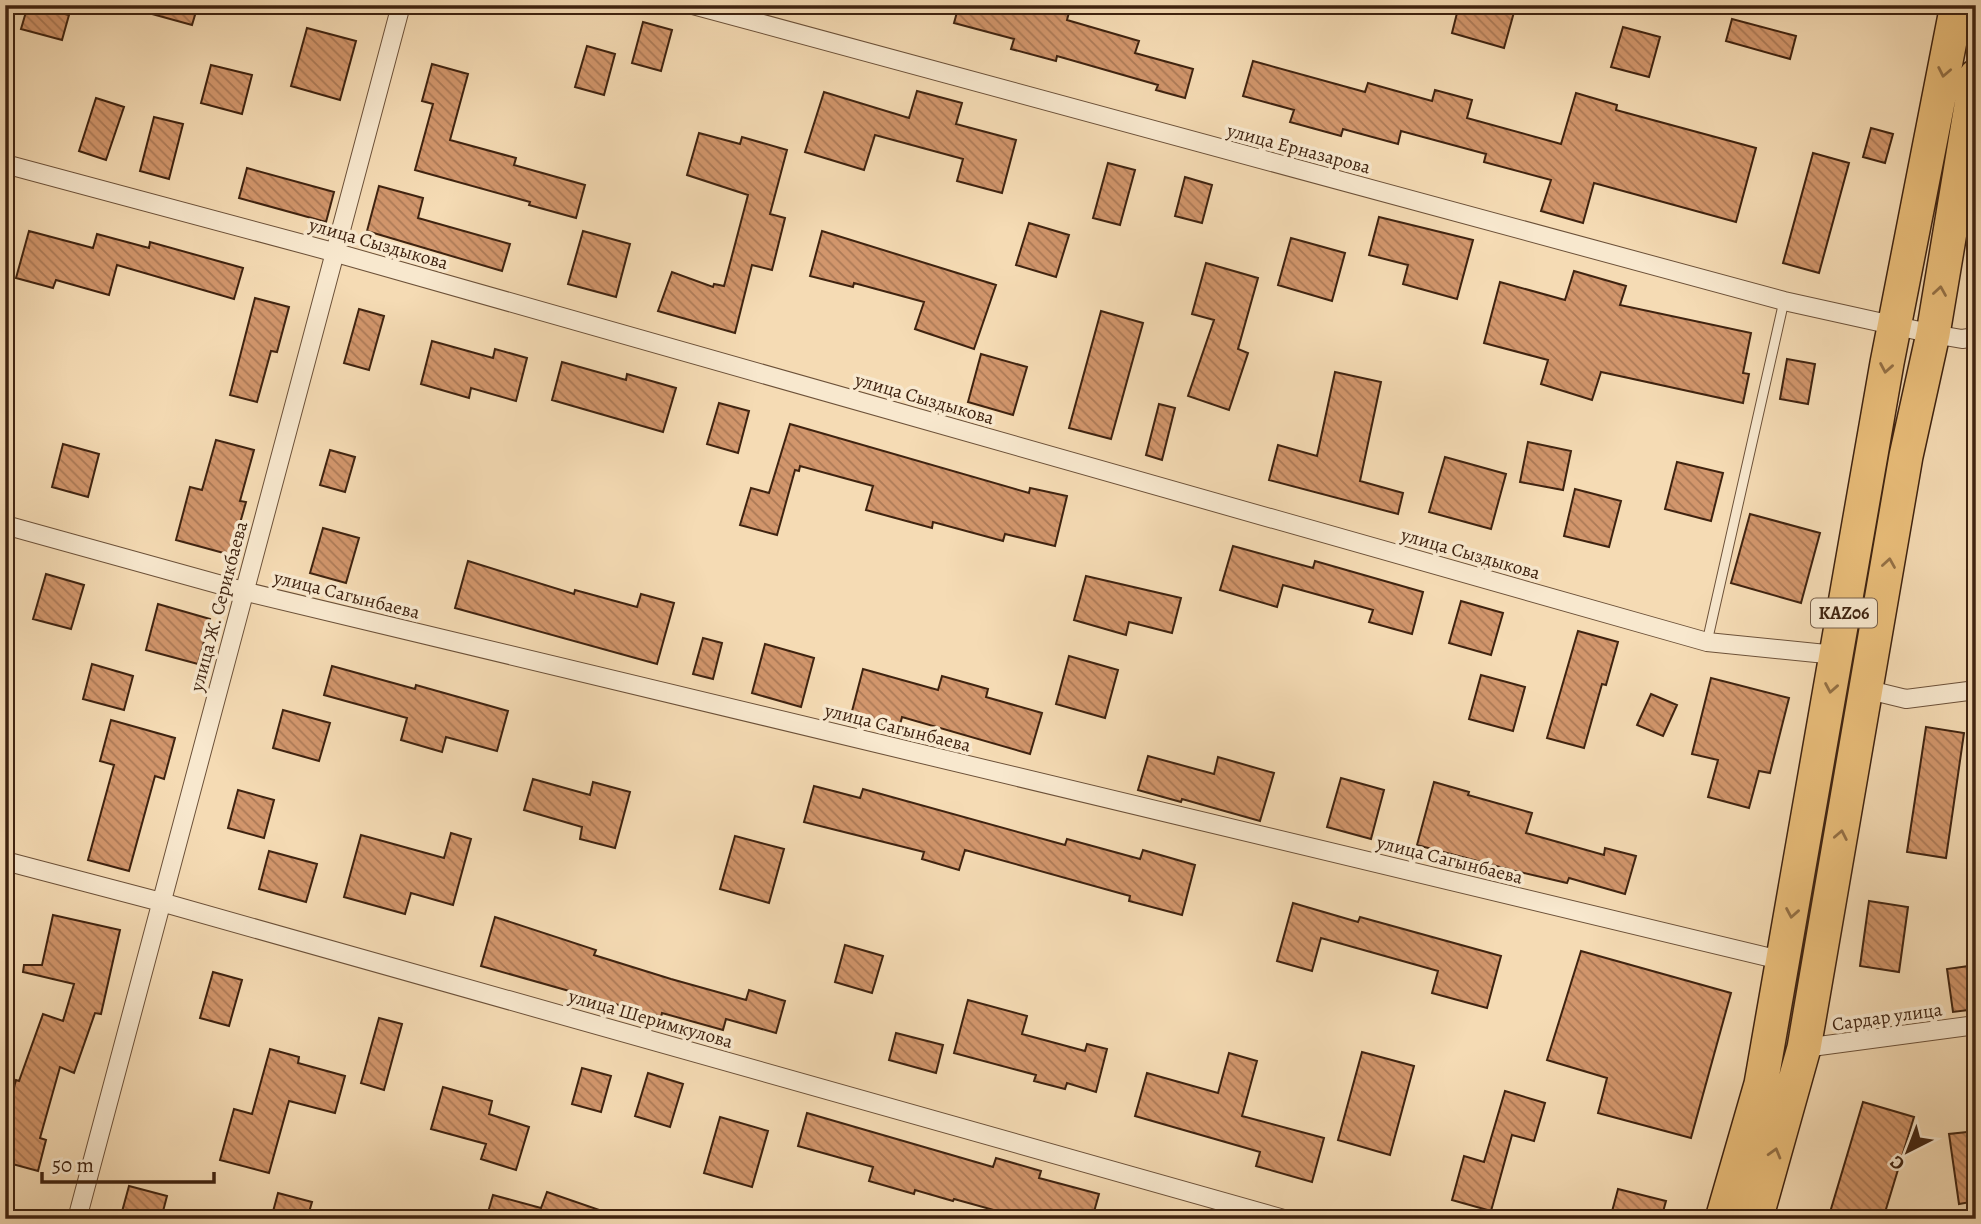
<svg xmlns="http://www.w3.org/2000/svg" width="1981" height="1224" font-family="Alegreya,serif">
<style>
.building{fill:url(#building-back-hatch);stroke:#3f2310;stroke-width:2}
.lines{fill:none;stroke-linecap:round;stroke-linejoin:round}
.lane-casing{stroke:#6c5139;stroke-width:11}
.street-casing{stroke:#6c5139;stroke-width:20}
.highway-casing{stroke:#3f2310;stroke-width:36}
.lane{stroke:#f8e8ce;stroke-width:9}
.street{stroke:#f8e8ce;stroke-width:18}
.highway{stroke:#eabe7a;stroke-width:33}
.oneway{stroke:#947045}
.labels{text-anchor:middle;stroke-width:7;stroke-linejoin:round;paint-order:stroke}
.shield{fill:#f8e8ce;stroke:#765e49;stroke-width:2}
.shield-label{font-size:18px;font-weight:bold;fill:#3f2310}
.street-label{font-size:19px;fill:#3f2310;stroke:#f8e8ce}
</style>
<defs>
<pattern id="building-back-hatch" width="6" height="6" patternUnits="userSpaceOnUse" patternTransform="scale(1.75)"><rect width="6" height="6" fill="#d2966c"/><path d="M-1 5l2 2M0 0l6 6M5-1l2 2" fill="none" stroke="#ac7a57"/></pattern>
</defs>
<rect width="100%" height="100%" fill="#f5dbb4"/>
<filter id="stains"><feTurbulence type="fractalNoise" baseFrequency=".00286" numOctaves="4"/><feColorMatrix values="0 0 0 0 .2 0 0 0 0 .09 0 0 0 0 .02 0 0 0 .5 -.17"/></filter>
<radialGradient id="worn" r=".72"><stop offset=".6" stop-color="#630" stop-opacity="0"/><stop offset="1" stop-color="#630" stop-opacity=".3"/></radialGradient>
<path class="building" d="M28 5 69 15 62 40 21 29Z
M141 5H198L192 25 141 11Z
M959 5H1071L1067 20 1139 41 1135 53 1193 69 1185 98 1156 90 1158 85 1057 56 1056 61 1011 49 1014 39 954 23Z
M1459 5H1516L1504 48 1452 33Z
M1732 19 1796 36 1790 59 1726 41Z
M643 22 672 30 661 71 632 63Z
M1623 27 1660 37 1649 77 1611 67Z
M307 28 356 41 340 100 291 86Z
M587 46 615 54 604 95 575 87Z
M1253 61 1365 92 1368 83 1432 101 1435 90 1472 100 1467 118 1561 144 1576 93 1617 105 1616 110 1756 148 1736 222 1594 183 1583 223 1541 211 1551 180 1484 162 1486 154 1401 131 1398 144 1343 129 1341 136 1290 122 1294 110 1243 96Z
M432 64 468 74 450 140 516 158 514 165 585 185 576 218 529 205 530 202 415 170 433 104 422 101Z
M211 65 252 75 242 114 201 103Z
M917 91 962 103 956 124 1016 140 1002 193 957 181 963 159 875 135 864 170 805 152 824 92 909 118Z
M96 98 124 107 106 160 79 151Z
M154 117 183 124 169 179 140 171Z
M1871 128 1893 134 1885 163 1863 157Z
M699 133 740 144 742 137 787 150 770 214 785 218 772 270 752 265 735 333 658 311 672 272 713 287 714 284 724 286 748 195 687 175Z
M1813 153 1849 163 1819 273 1783 263Z
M1108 163 1135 170 1120 225 1093 218Z
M247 168 334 192 326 222 239 198Z
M1185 177 1212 185 1202 223 1175 216Z
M379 186 423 198 418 218 510 244 502 271 367 231Z
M1379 217 1473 240 1457 299 1403 284 1408 265 1369 255Z
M1029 223 1069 235 1056 277 1016 265Z
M29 231 93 248 97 234 149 248 150 242 243 268 234 299 117 265 109 295 56 280 53 288 16 278Z
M583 231 630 244 616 297 568 284Z
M822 231 996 285 974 349 915 329 924 302 854 283 853 287 810 276Z
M1291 238 1345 253 1332 301 1278 285Z
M1206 263 1258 278 1238 349 1248 353 1229 410 1188 396 1214 320 1192 314Z
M1574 271 1626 286 1620 305 1751 333 1743 373 1749 374 1743 403 1601 372 1592 400 1541 384 1548 360 1484 343 1500 282 1565 300Z
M255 298 289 307 277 352 271 351 257 402 230 395Z
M359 309 384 316 369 370 344 363Z
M1101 311 1143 323 1111 439 1069 428Z
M432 341 493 358 495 349 527 358 516 401 471 388 469 398 421 384Z
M981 354 1027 367 1013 415 968 402Z
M1787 359 1815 364 1808 404 1780 399Z
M562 362 626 380 627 374 676 388 663 432 552 400Z
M1335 372 1381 382 1360 481 1403 493 1398 514 1269 480 1278 445 1317 456Z
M719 403 749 411 738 453 707 444Z
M1159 404 1175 408 1162 460 1146 455Z
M790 424 1029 493 1030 488 1067 496 1055 546 1005 534 1003 541 933 522 932 528 866 510 873 486 800 466 799 471 795 470 777 535 740 525 751 488 769 493Z
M216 440 254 450 240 501 246 502 231 555 176 540 190 487 202 490Z
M1528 442 1571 451 1563 490 1520 482Z
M63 444 99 454 88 497 52 487Z
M330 450 355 457 345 492 320 485Z
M1445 457 1506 474 1491 529 1429 512Z
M1677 462 1723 473 1711 521 1665 509Z
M1575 489 1621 501 1609 547 1564 536Z
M1750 514 1820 533 1801 603 1731 583Z
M323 528 359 538 346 583 310 573Z
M1233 546 1313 568 1315 561 1423 592 1412 634 1369 622 1373 610 1283 585 1277 607 1220 590Z
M468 561 574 594 575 590 637 607 641 594 674 603 657 664 455 608Z
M46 574 84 585 71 629 33 619Z
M1086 576 1181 598 1172 633 1129 622 1126 635 1074 620Z
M1461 601 1503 613 1491 655 1449 643Z
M158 604 210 619 198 664 146 650Z
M1578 631 1618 642 1606 685 1602 684 1584 748 1547 738Z
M703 638 722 643 713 679 693 674Z
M765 644 814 658 801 707 752 693Z
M1069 656 1118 670 1105 718 1056 704Z
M92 664 133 676 124 710 83 699Z
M332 666 415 689 416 685 508 711 497 751 446 737 442 752 401 740 407 718 324 695Z
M863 669 938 690 942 676 988 689 986 697 1042 713 1030 754 902 717 899 729 851 715Z
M1481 675 1525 687 1513 731 1469 719Z
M1711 678 1789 698 1770 773 1759 771 1749 808 1708 797 1718 760 1692 754Z
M1651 694 1677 705 1663 736 1637 725Z
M283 710 330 723 319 761 273 748Z
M111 720 175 738 164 779 155 776 129 871 88 860 114 765 100 761Z
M1926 727 1964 733 1946 858 1907 852Z
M1148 756 1214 774 1218 757 1274 773 1260 821 1182 799 1181 802 1138 790Z
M1341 778 1384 790 1371 839 1327 827Z
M533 779 590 795 593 782 630 792 615 848 580 839 582 827 524 810Z
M1434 782 1469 792 1468 795 1532 813 1526 833 1604 855 1605 848 1636 856 1625 894 1569 878 1567 883 1515 871 1417 845Z
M814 786 860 798 863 789 1065 845 1067 839 1140 859 1143 850 1195 865 1182 915 1129 901 1130 896 965 850 959 870 922 859 924 852 804 822Z
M238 790 274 800 264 838 228 828Z
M451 833 471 839 453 905 411 893 405 914 344 897 361 835 444 858Z
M735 836 784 849 769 903 720 889Z
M269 851 317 864 306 902 259 889Z
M1869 901 1908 907 1899 972 1860 966Z
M1293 903 1358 922 1360 917 1501 956 1487 1008 1432 993 1438 971 1321 938 1312 971 1277 961Z
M53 915 120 930 101 1014 95 1013 74 1073 60 1067 40 1138 46 1140 38 1171 5 1162V1120L16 1080 19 1081 43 1014 63 1021 74 984 23 972 24 965H42Z
M495 917 596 950 594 955 671 979 746 1000 749 990 785 1001 776 1033 726 1019 723 1030 662 1013 661 1017 481 966Z
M845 945 883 956 872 993 835 982Z
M1581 951 1731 993 1691 1138 1598 1113 1607 1078 1547 1060Z
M1976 965V1009L1953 1012 1947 969Z
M213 972 242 980 229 1026 200 1018Z
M968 1000 1027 1016 1022 1034 1085 1051 1087 1044 1107 1049 1096 1092 1067 1083 1065 1089 1034 1081 1036 1075 954 1053Z
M379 1018 402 1024 384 1090 361 1083Z
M896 1033 943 1045 936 1073 889 1060Z
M270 1049 299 1057 298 1063 345 1076 335 1113 289 1101 269 1173 220 1160 234 1109 252 1114Z
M1362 1052 1414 1066 1390 1155 1338 1140Z
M1229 1053 1257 1061 1242 1116 1324 1138 1312 1182 1256 1166 1260 1152 1135 1116 1147 1073 1218 1093Z
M582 1068 611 1076 601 1112 572 1104Z
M648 1073 683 1084 670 1127 635 1116Z
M443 1087 492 1101 489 1114 529 1127 516 1170 481 1159 486 1144 431 1129Z
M1505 1091 1545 1103 1534 1141 1512 1135 1491 1211 1452 1200 1464 1156 1484 1162Z
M1863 1102 1914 1117 1883 1219H1828Z
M807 1113 993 1167 996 1158 1041 1171 1039 1178 1099 1194 1092 1219H1026L954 1199 953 1201 915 1190 914 1194 869 1181 873 1167 798 1146Z
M720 1117 768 1131 752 1187 704 1173Z
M1976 1131V1201L1959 1204 1949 1134Z
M129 1186 167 1196 161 1219H120Z
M1618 1189 1666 1201 1661 1219H1610Z
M547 1192 617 1216 616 1219H486L493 1195 541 1208Z
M278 1193 312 1202 307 1219H271Z"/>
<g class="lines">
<defs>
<path id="lane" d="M1707 642 1784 301"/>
<path id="street" d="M693 5 1784 301 1933 334 1962 339 1976 337
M5 164 333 252 1707 642 1836 655
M5 525 243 591 1784 961
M1869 690 1906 699 1976 690
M5 861 161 902 1284 1219
M1804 1048 1976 1025
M5 1217 14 1219
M77 1219 401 5"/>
<path id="highway" d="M1722 1219 1761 1084 1887 363 1957 5
M1756 1219 1804 1048 1906 456 1933 334 1976 76"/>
</defs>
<use href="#lane" class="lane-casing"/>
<use href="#street" class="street-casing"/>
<use href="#highway" class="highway-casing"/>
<use href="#lane" class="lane"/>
<use href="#street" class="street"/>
<use href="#highway" class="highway"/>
</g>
<defs><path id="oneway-chevron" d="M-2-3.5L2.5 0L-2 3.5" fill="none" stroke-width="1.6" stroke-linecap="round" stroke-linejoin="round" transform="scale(1.75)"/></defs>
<g class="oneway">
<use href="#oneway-chevron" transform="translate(1944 72) rotate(101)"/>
<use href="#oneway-chevron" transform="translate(1940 291) rotate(-81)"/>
<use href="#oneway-chevron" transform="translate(1886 368) rotate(100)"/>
<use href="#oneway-chevron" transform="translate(1889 563) rotate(-81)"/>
<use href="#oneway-chevron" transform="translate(1831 688) rotate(100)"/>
<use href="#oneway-chevron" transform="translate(1841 835) rotate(-79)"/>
<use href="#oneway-chevron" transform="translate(1792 913) rotate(100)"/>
<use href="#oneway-chevron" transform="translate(1775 1153) rotate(-74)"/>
</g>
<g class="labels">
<rect class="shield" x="1811" y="598.5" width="66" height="29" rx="5"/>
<g class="shield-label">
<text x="1844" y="619">KАZ06</text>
</g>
<g class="street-label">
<text transform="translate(1299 148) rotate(15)" y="7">улица Ерназарова</text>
<text transform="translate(379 243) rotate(16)" y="7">улица Сыздыкова</text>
<text transform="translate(925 398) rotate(16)" y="7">улица Сыздыкова</text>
<text transform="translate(1471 553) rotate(16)" y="7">улица Сыздыкова</text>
<text transform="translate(347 594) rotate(14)" y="7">улица Сагынбаева</text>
<text transform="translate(218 606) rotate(-75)" y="7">улица Ж. Серикбаева</text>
<text transform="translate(898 727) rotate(14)" y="7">улица Сагынбаева</text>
<text transform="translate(1450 859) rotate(14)" y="7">улица Сагынбаева</text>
<text transform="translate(1887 1016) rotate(-8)" y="7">Сардар улица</text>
<text transform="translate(651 1018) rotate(16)" y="7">улица Шеримкулова</text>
</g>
</g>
<rect width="1981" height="1224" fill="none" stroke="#f5dbb4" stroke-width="28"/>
<rect x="7" y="7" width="1967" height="1210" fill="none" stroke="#3f2310" stroke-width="3.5"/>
<rect x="14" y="14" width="1953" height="1196" fill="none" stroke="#3f2310" stroke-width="2"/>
<g transform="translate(1908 1151) rotate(222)" stroke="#f8e8ce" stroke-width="5" paint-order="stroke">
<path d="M0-5L12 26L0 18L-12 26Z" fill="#3f2310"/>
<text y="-10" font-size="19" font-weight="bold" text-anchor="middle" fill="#3f2310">С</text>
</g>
<path d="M42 1172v10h172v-10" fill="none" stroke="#3f2310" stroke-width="3.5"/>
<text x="52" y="1172" font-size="21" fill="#3f2310" stroke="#f8e8ce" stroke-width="5" paint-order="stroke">50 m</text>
<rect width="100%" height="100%" filter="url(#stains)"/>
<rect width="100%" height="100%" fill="url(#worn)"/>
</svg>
